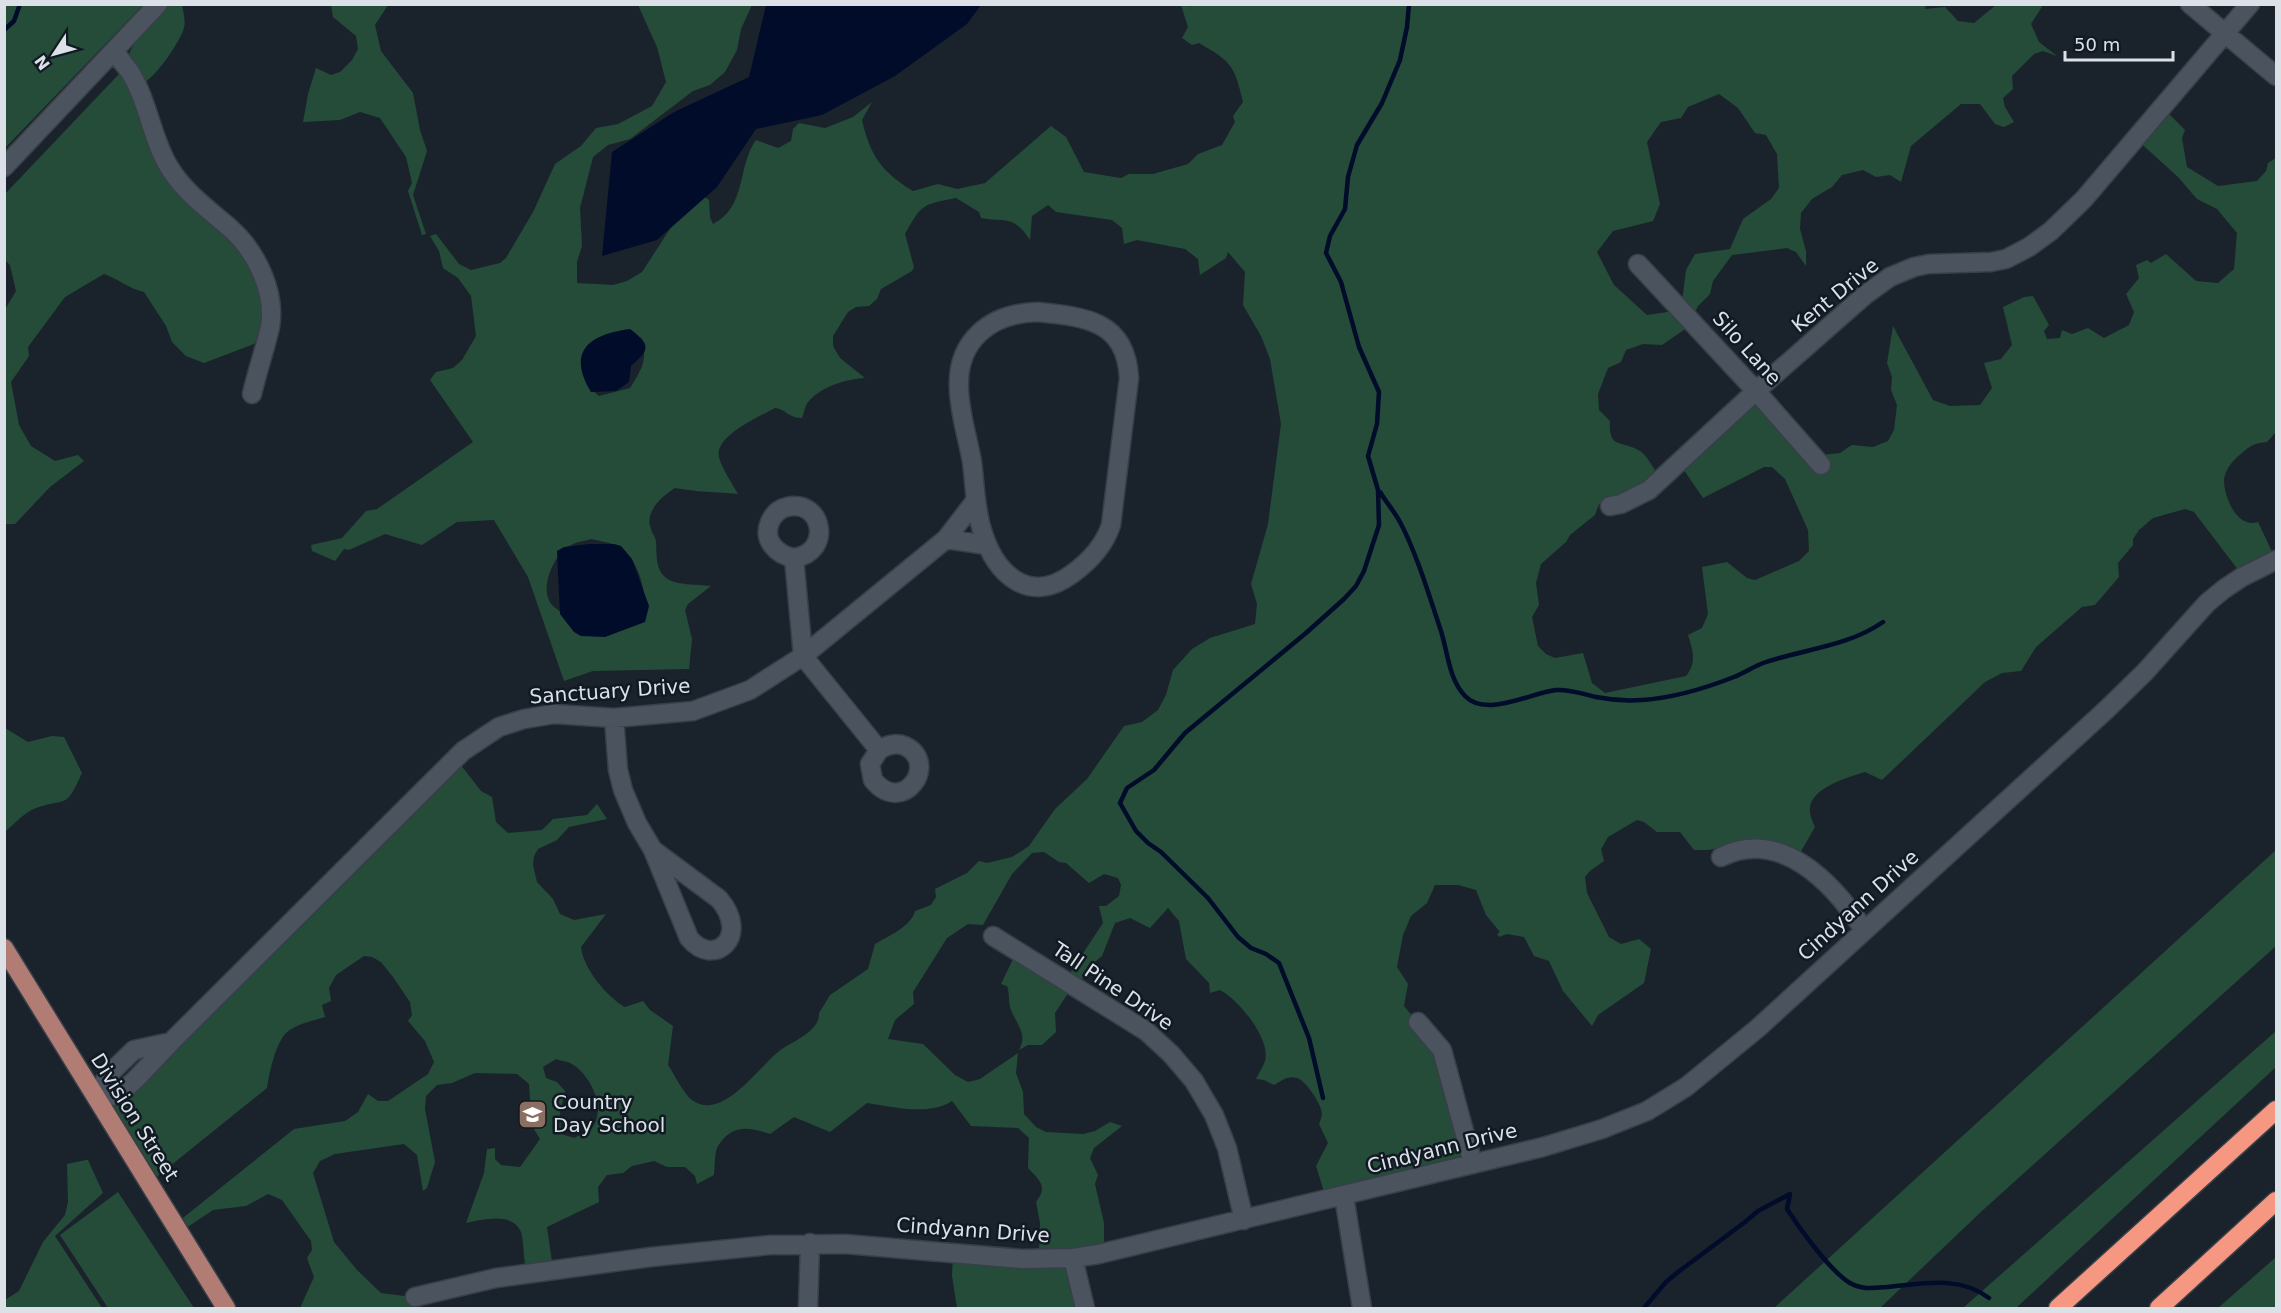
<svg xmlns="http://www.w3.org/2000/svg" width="2281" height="1313" font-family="'DejaVu Sans',sans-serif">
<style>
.green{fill:#244c38;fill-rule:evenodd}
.water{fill:#000c2a}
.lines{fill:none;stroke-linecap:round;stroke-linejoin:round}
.stream{stroke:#000c2a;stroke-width:4.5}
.minor-casing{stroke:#393f48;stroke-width:21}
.major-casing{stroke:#393f48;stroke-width:21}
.highway-casing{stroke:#393f48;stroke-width:21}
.minor{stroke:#4a535e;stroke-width:18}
.major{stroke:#b17c74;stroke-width:18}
.highway{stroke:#f69782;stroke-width:18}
.labels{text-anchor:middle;stroke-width:5;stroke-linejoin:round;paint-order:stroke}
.street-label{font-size:20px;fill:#dce1e8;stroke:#111923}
.poi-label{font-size:20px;fill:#dce1e8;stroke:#111923;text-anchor:start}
</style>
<rect width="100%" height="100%" fill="#1a232c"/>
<path class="green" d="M5 4 143 5 5 148 4 5Z
M1194 4H1926L1925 9 1945 7 1958 21 1974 23 1996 5H2043L2031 24 2039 42 2057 56 2043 51 2034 54 2012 76 2013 89 2003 98 2005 107 2014 122 2004 127 1995 124 1980 104H1961L1911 146 1901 182 1890 175 1876 177 1863 170 1842 175 1832 187 1812 199 1801 213 1800 229 1806 251V266L1796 252 1787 248 1732 255 1713 281 1710 294 1698 306 1691 320V325L1662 345 1643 344 1626 350 1621 362 1608 368 1598 394 1599 410 1610 421C1608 450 1622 440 1640 451 1647 455 1653 468 1658 475L1625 500 1599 504 1595 515 1570 535 1566 542 1541 564 1536 583 1539 605 1532 617 1538 646 1546 654 1555 658 1583 653 1592 683 1605 693 1686 676C1697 662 1693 651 1688 635L1702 628 1708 614 1702 567 1727 562 1747 578 1755 580 1799 561 1809 551 1808 530 1785 479 1772 467H1764L1703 498 1677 460 1755 392 1813 456 1840 453 1852 445 1873 447 1888 441 1894 430 1897 405 1891 390 1892 377 1887 363 1893 326 1933 400 1950 406 1980 405 1992 388 1984 363 2001 359 2012 345 2003 307 2024 297 2033 296 2049 325 2044 331 2047 339 2060 338 2062 330 2072 334 2088 328 2104 338 2129 325 2134 312 2126 294 2139 278 2136 265 2147 260 2151 263 2166 254 2196 281 2218 283 2234 269 2237 233 2217 209 2197 199 2178 177 2135 138 2164 109 2185 130 2182 138 2187 167 2218 186 2257 181 2266 171 2268 163 2276 158V432L2267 442C2255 443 2251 445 2242 453 2234 459 2225 469 2224 480 2224 497 2237 529 2258 522L2274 556 2239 571 2194 512 2185 509 2153 518 2139 530 2133 539V545L2118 563 2119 577 2095 605 2082 607 2036 647 2021 671 2002 673 1985 682 1882 780 1865 772C1848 777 1811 788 1810 808 1809 814 1813 822 1815 827L1800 853 1731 846 1708 850H1694L1680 832H1657L1644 822 1637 820 1608 837 1601 849 1604 861 1590 871 1585 877 1587 893 1609 937 1621 944 1639 939 1651 949 1644 983 1598 1015 1592 1026 1563 991 1549 961 1534 956 1524 937 1507 934 1499 937 1497 934 1500 932 1486 915 1476 890 1458 885H1435L1427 903 1411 916 1403 935 1397 967 1408 984 1404 1006 1442 1052 1471 1159 1325 1195 1316 1166 1328 1143 1319 1124C1321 1119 1323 1115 1321 1109 1318 1100 1306 1081 1297 1078 1288 1075 1281 1081 1274 1085L1264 1080 1256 1079C1259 1073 1263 1067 1265 1061 1271 1039 1239 1000 1220 990L1210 993 1209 983 1186 959 1179 921 1168 908 1150 928 1130 918 1115 923 1102 956 1090 966 1079 984 1070 990 1055 1013 1056 1032 1042 1045H1028L1019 1050C1028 1034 1017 1025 1011 1010 1008 1003 1010 994 1007 986L1001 984 1015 955 1066 979 1103 923 1099 906H1106L1119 896 1121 885 1118 878 1104 874 1089 883 1066 863 1059 862 1044 852 1032 853 1012 874 983 925 968 924 947 938 913 992 914 1004 895 1020 888 1039 923 1044 955 1075 968 1082 980 1079 1018 1053 1016 1073 1023 1092 1024 1114 1036 1127 1046 1132 1083 1134 1095 1131 1110 1122 1122 1126 1094 1148 1090 1158 1098 1175 1095 1184 1104 1223V1252L1079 1256 1091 1308H957L952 1276 953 1251 1035 1254 1039 1250 1040 1223 1036 1202C1048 1186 1040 1181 1028 1168L1029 1138 1018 1128 971 1126 952 1101C929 1116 894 1107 867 1103L830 1132 794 1117 770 1134C749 1127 732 1124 718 1146 714 1153 715 1167 714 1175L697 1184 695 1176 685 1167H667L654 1161 632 1166 623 1173 607 1175 598 1187 599 1202 547 1227 552 1262 528 1267 525 1263C523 1254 524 1238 520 1230 510 1212 482 1220 466 1223L484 1173 487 1149 495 1148V1159L501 1165 520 1167 540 1139 532 1126 529 1084 517 1074 475 1073 452 1083 437 1085 426 1096 425 1109 435 1162 427 1188 423 1191 417 1155 404 1144 335 1154 320 1161 313 1173 334 1242 357 1270 381 1293 419 1298 416 1308H300L314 1277 307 1258 312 1250 311 1241 282 1200 268 1194 246 1206 213 1210 180 1232 174 1225 294 1129 345 1121 358 1112 368 1094 378 1101H388L428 1074 434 1062 425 1041 408 1021 412 1015 410 1002 393 977 381 962 372 957 364 956 336 975 329 988 331 1001 322 1005 325 1017C312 1021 295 1024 285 1034 275 1046 269 1073 267 1088L149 1183 101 1107 460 764 481 791 492 797 496 822 508 833 542 830 553 819 587 815 597 804 607 819 569 827 557 840 538 849 534 856 533 865 537 882 553 899 560 914 574 920 606 914 581 947C583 968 607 997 625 1007L643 1001 650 1010 673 1026 668 1065C674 1074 684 1094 692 1100 723 1123 760 1064 782 1049 796 1040 820 1030 819 1013L830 995 868 969 875 944C888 936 911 927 915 911L931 905 936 897 935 889 967 873 979 861 987 863 1012 857 1029 846 1055 809 1087 779 1124 726 1142 722 1158 710 1166 695 1173 670 1192 649 1210 638 1255 624 1257 604 1251 584 1268 524 1281 424 1270 359 1261 336 1243 305 1245 272 1228 252 1226 258 1200 275 1198 259 1185 249 1137 240 1124 244 1122 228 1112 220 1056 212 1048 205 1032 216 1030 240C1012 214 1008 223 981 218L979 212 956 198C921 205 922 204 905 234L914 267 912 271 881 289 877 299 869 306 856 307 848 312 833 336V346L840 358 865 378C847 379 822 386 809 401 805 405 804 413 802 418 788 418 786 409 775 408 759 417 714 436 719 457 722 469 732 483 738 494 716 492 696 492 675 488 662 496 644 512 651 529 652 534 656 537 656 542 657 554 655 568 665 577 675 586 698 584 711 586L688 604 685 610 692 639 689 669 593 671 564 681 528 577 494 520 457 522 422 545 385 534 349 550 344 549 335 561 312 551 311 545 342 538 366 511 377 509 473 442 430 380 436 372 453 368 462 360 476 336 471 296 458 278 443 268 439 251 430 236 436 234 459 264 471 270 500 263 506 258 533 212 555 164 581 146 596 128 618 124 652 106 666 82 657 47 638 5H752L741 29 737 50 725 72 710 85 693 91 630 139 608 145 593 157 580 208 582 246 577 262V283L613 285 627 281 642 272 679 215 703 196 709 200 710 217 713 224C747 207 737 166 756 140L778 148 791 141 793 129 799 123 825 128 853 117 872 102 862 120C870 156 882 172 913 191L938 184 957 189 985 183 1051 126 1066 137 1084 172 1121 178 1129 174H1153L1188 164 1198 154 1222 145 1235 122 1233 116 1243 102C1234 65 1232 62 1199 43L1192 45 1182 38 1188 27 1181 5H1188L1190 7ZM1719 94 1738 108 1755 133 1766 135 1777 154 1779 188 1771 199 1743 219 1730 249 1695 254 1686 270 1681 310 1647 315 1614 285 1597 252 1613 231 1653 221 1660 204 1647 142 1661 122 1681 118 1688 107ZM641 337C649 359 641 370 630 388L599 396 588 387ZM591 539C599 541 608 542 615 545 634 553 644 581 644 599L591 627C579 621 564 615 554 607 537 592 553 556 569 546 575 542 585 541 591 539ZM556 1059C560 1061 566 1061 570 1063 590 1073 608 1109 591 1129 588 1133 579 1135 574 1138L561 1134 560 1113 565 1091 557 1082 546 1078 543 1067Z
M169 5H182C183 11 186 22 184 28 180 42 157 75 145 82 141 76 131 66 129 58 127 45 160 16 169 5Z
M331 5H388L375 25 381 51 413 93 420 130 427 151 413 195 426 234 422 235 408 191 412 183 406 157 380 118 360 112 340 120 303 122 308 94 316 68 331 75 340 72 352 60 358 49 356 36 333 17Z
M119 74 135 88 146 128 252 264 264 298 263 332 254 344 204 363 186 356 172 342 166 326 144 292C130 289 118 279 104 274L65 297 28 347 29 356 11 382 19 425 31 446 55 461 78 455 84 461 50 487 15 524H5L4 311 16 291 10 265 5 260V194Z
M5 728 28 742 52 736 64 737 82 773C65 810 69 797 36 808 25 812 14 824 5 832Z
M2276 850V946L1983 1210 1880 1308H1774Z
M2276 1031V1067L2016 1308H1963Z
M86 1160H88L103 1193 55 1236 102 1308H5V1300L19 1291 43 1242 65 1215 68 1202 67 1164Z
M118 1192 194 1308H108L60 1235Z
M2276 1257V1308H2218Z"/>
<path class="water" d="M766 5H981L967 24 895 76 822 115 756 129 717 187 657 240 602 256 612 152 674 112 749 77Z
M630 329C651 345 650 349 631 366L629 382 616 391 591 392C566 351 590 334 630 329Z
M589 544H614L621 546 632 559 649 606 645 622 605 637 581 636 574 632 560 614 557 551 564 547Z"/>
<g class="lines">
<path class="stream" d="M4 30 14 21 20 4
M1380 492C1386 502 1394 511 1400 522 1416 552 1429 595 1440 628 1448 651 1448 678 1465 696 1486 718 1530 693 1556 690 1570 689 1583 694 1596 697 1611 700 1627 701 1642 700 1673 698 1706 688 1734 677 1744 673 1753 667 1763 663 1803 649 1847 647 1883 622
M1323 1098 1309 1038 1279 963 1266 954 1251 948 1238 937 1208 898 1161 852 1148 843 1136 831 1120 803 1127 788 1154 770 1185 733 1306 633 1344 599 1356 586 1364 571 1379 525 1378 490 1368 456 1377 424 1379 392 1359 347 1341 282 1326 253 1330 236 1345 209 1348 177 1357 145 1382 103 1400 60 1407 27 1409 4
M1644 1308 1666 1282 1678 1272 1745 1222 1758 1211 1790 1194 1787 1209C1800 1229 1830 1271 1850 1283 1862 1290 1874 1288 1887 1287 1922 1284 1959 1275 1989 1298"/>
<defs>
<path id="minor" d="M2190 4 2276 76
M114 52C121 60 128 68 133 77 149 106 152 139 169 167 184 192 208 209 230 228 256 251 276 292 270 327 265 349 257 372 252 394
M4 167 158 4
M1638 264 1756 391 1821 465
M1038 312C1086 317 1126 321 1129 378L1111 525C1104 546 1090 561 1072 574 1029 606 995 574 982 530 975 508 975 485 972 462 968 439 960 415 959 390 956 340 991 313 1038 312Z
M1610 506 1621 504 1649 490 1756 391 1865 295 1890 277 1914 267 1929 264 1991 262 2006 259 2029 247 2051 231 2084 199 2250 4
M946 539 987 545
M794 558C777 555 762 540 770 522 773 515 779 509 787 507 822 498 834 552 794 558L803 656 879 750 870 764 873 780C903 817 940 763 905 746 895 742 887 745 879 750
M614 718 618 770 623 790 637 823 653 850 689 938C714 969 751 936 719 899L653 850
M1721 857C1781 827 1834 884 1864 930
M993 936 1146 1031 1171 1054 1194 1081 1214 1115 1227 1148 1244 1220
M1418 1022 1442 1050 1473 1164
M97 1098 118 1095 135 1080 171 1042 463 751 499 727 524 719 554 714 614 718 693 711 750 690 803 656 946 539 976 500
M97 1098 107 1076 134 1050 171 1042
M1344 1196 1362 1308
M1073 1258 1085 1308
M415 1297 496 1278 651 1257 770 1245 845 1244 1022 1259 1073 1258 1099 1254 1543 1147 1602 1129 1647 1111 1686 1087 1758 1028 2106 710 2145 672 2207 603 2224 589 2242 577 2276 560
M808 1308 810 1243"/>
<path id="major" d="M4 948 226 1308"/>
<path id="highway" d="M2058 1308 2276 1110
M2159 1308 2276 1201"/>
</defs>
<use href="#minor" class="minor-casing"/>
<use href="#major" class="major-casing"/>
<use href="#highway" class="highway-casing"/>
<use href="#minor" class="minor"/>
<use href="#major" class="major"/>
<use href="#highway" class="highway"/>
</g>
<defs>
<symbol id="school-square" viewBox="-11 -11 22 22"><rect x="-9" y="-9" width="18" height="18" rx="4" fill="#8d6e63" stroke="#111923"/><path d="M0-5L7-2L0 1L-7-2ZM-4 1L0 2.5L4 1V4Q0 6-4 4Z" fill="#fff"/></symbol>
</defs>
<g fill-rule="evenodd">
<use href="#school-square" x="516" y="1098" width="33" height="33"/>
</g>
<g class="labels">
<g class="street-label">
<text transform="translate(1835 295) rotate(-39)" y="7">Kent Drive</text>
<text transform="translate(1747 348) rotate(48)" y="7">Silo Lane</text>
<text transform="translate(610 691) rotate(-4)" y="7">Sanctuary Drive</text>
<text transform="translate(1858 905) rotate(-42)" y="7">Cindyann Drive</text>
<text transform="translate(1113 986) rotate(34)" y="7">Tall Pine Drive</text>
<text transform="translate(135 1117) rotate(58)" y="7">Division Street</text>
<text transform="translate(1442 1148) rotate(-14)" y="7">Cindyann Drive</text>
<text transform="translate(973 1230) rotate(4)" y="7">Cindyann Drive</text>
</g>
<g class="poi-label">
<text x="553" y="1109">Country<tspan x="553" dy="23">Day School</tspan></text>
</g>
</g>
<rect width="2281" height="1313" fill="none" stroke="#dce1e8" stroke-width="12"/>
<g transform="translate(54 54) rotate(234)" stroke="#111923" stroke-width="4.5" paint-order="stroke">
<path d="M0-4.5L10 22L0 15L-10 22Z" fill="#dce1e8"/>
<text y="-9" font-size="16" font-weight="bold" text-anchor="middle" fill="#dce1e8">N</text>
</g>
<path d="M2065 51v9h108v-9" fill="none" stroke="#dce1e8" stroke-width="3"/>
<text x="2074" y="51" font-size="18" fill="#dce1e8" stroke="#111923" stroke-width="4.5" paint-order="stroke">50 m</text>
</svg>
